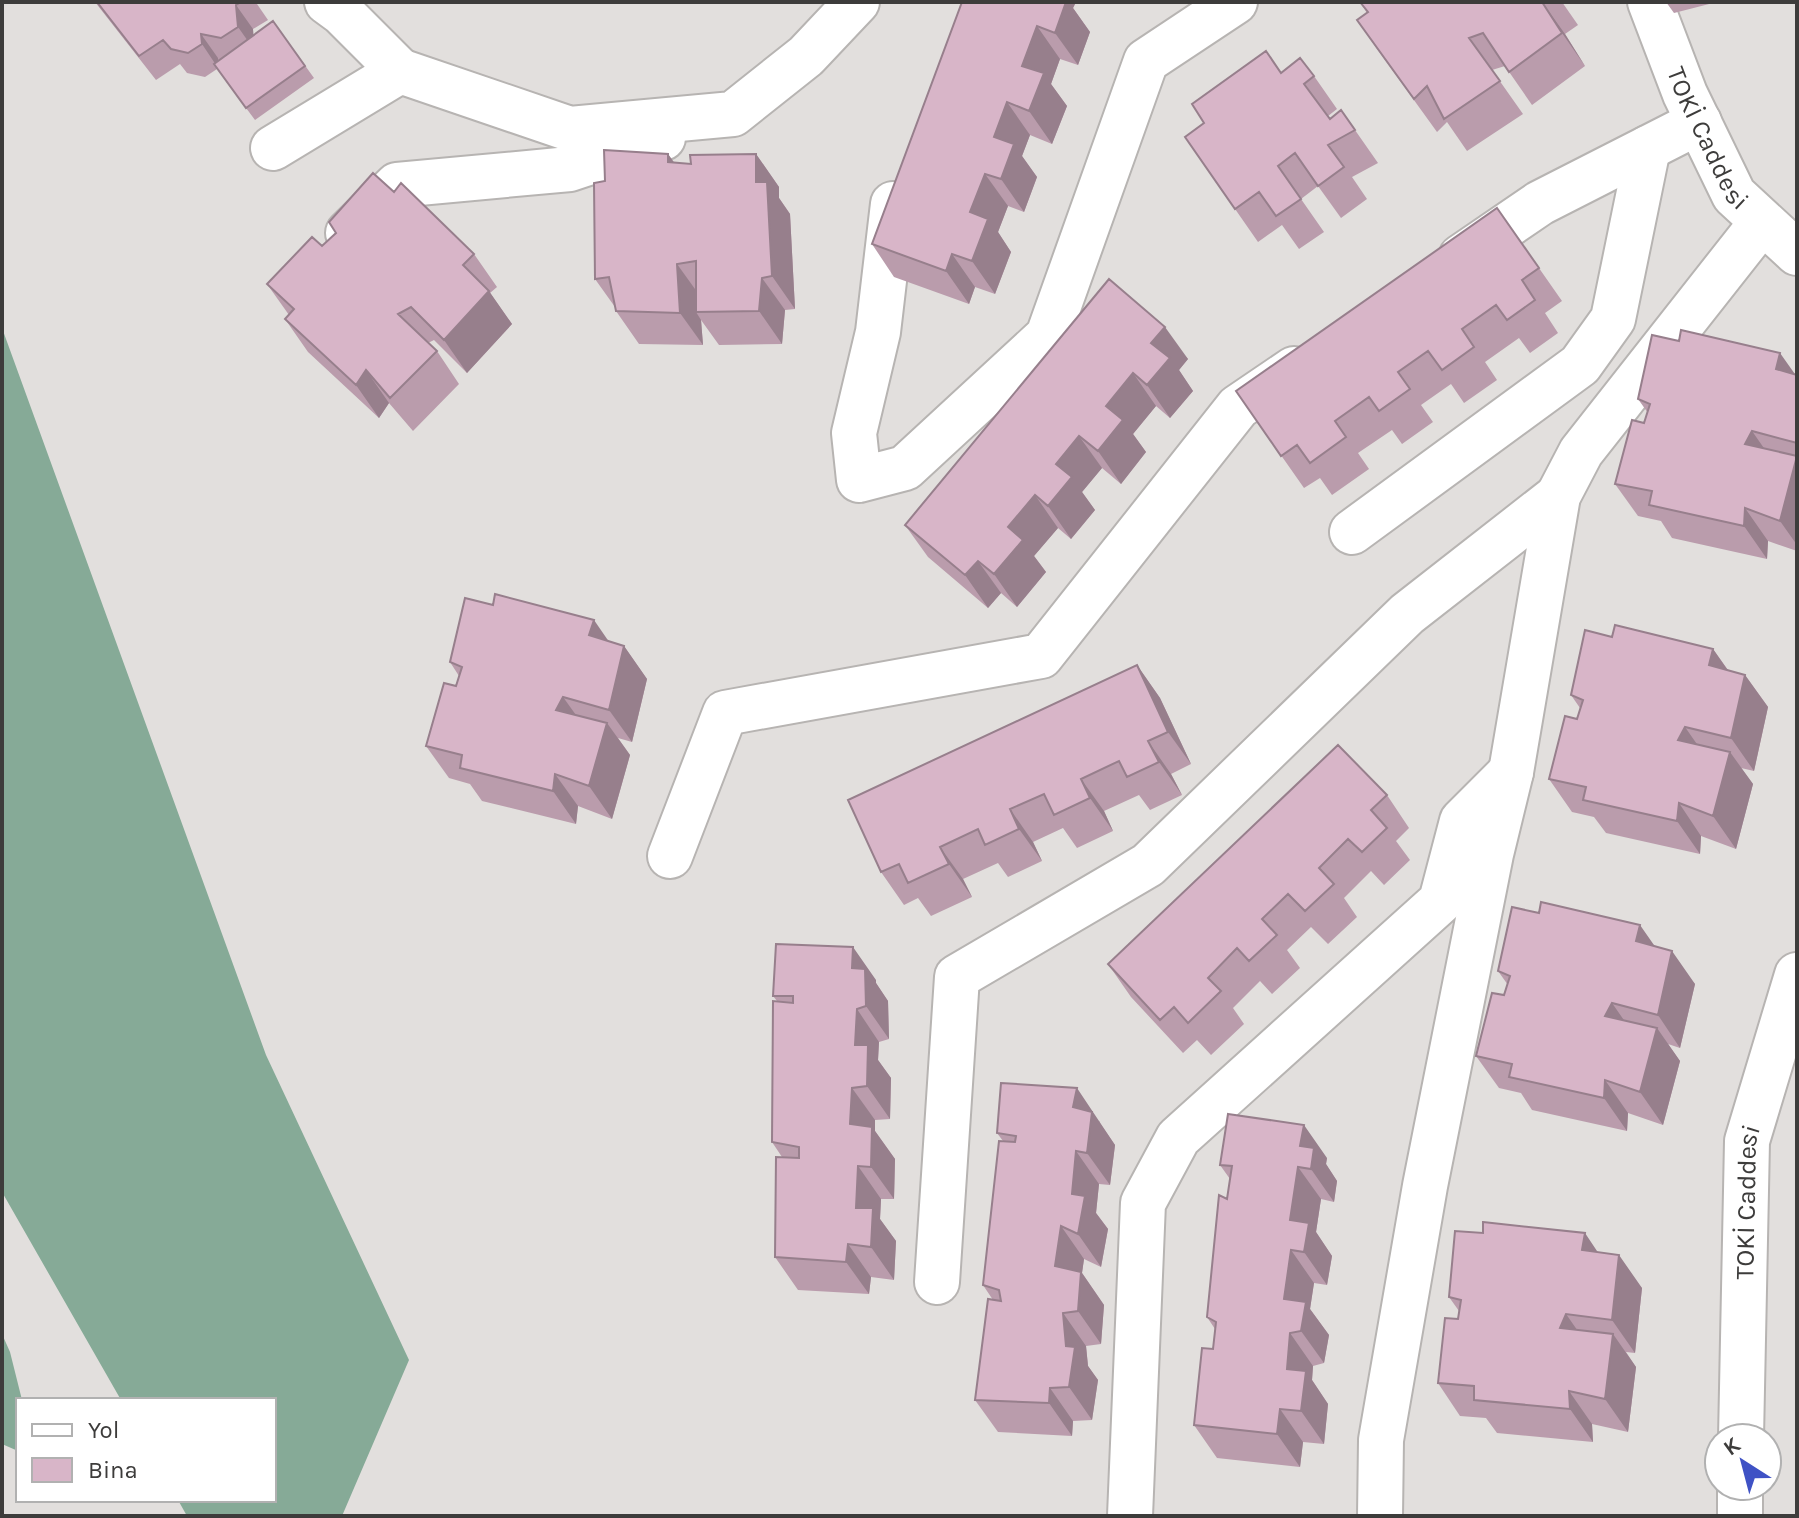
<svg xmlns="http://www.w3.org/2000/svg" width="1799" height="1518" font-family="Karla,sans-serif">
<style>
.forest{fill:#86aa97}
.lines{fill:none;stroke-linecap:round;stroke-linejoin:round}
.minor-casing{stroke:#b7b4b2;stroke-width:48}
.minor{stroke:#fff;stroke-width:44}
.wall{fill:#ba9cac}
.shaded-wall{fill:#977f8c}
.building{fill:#d8b5c8;stroke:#977f8c;stroke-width:2}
.labels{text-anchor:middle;stroke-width:7;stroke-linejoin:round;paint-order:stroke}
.street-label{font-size:26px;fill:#3d3c3b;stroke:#fff}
</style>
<rect width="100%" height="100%" fill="#e2dfdd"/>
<path class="forest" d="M2 328 266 1055 409 1360 342 1516H187L178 1500H274V1400H121L2 1192Z
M2 1334 10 1352 22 1400H18V1451L2 1444Z"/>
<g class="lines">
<defs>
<g id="minor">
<path d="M327 2 342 13 400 71"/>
<path id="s1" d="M1650 2 1685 94 1734 195 1797 253"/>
<path d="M273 148 400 71 570 129 733 114 806 56 857 2"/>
<path d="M893 204 878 332 854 433 859 480 905 468 1048 336 1146 61 1235 2"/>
<path d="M348 233 397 185 570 169 663 138"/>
<path d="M1461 257 1540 203 1699 122"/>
<path d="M1352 532 1580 365 1613 319 1648 148"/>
<path d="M670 856 725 713 1041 656 1238 407 1294 369"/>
<path d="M937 1282 957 977 1148 865 1407 614 1558 496"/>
<path id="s2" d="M1741 1438 1747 1141 1797 975"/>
<path d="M1130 1516 1143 1203 1178 1138 1441 901 1462 821 1511 772"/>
<path d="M1380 1516 1381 1440 1425 1186 1491 854 1511 772 1558 496 1581 452 1762 222"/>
<path d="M1740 1516V1486"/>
</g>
</defs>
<use href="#minor" class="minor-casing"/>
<use href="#minor" class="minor"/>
</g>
<path class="wall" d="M95 2H260L257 4 268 20 253 29V35L273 21 314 78 255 120 217 69 205 77 187 73 180 64 156 80Z
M962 2 1075 4 1073 8 1090 32 1078 65 1060 59 1051 84 1067 106 1052 144 1030 135 1022 156 1037 177 1024 212 1008 206 998 232 1011 252 995 294 975 287 969 304 894 277 872 244Z
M1360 2H1562L1578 25 1565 34 1585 66 1532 105 1505 66 1492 70 1523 114 1467 151 1447 122 1437 132 1380 53 1357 20 1367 13Z
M1666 2H1717L1674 13Z
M1281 73 1314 76 1337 109 1328 116 1330 119 1341 110 1378 163 1352 177 1367 199 1341 218 1318 186 1301 199 1324 232 1299 249 1282 225 1258 242 1185 137Z
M668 154 674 163 691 164 756 154 779 187V198L790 214 795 309 785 310 782 344 719 345 701 320 703 345 639 344 616 311 615 307 595 279 605 181Z
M394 192 474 254 497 287 490 293 512 324 467 373 434 340 428 343 437 351 459 384 413 431 389 403 379 418 308 352 285 319 289 315 267 284 322 246Z
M1497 208 1562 301 1545 313 1558 333 1530 353 1519 338 1485 362 1497 380 1464 403 1451 384 1421 405 1433 422 1402 444 1392 430 1358 453 1369 469 1332 495 1320 478 1304 488 1236 391Z
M1109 279 1188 359 1179 370 1193 391 1170 418 1156 406 1133 434 1146 452 1121 484 1102 468 1082 492 1095 510 1071 539 1058 528 1034 556 1046 572 1017 607 1001 593 988 608 928 557 905 525Z
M1795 374 1797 375V551L1768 541 1767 559 1672 538 1661 521 1638 516 1615 484 1644 423 1648 413 1638 399Z
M1612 637 1713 649 1728 670 1745 675 1768 707 1754 771 1741 768 1753 784 1736 849 1701 836 1700 854 1606 833 1594 817 1572 812 1549 779 1577 719 1580 708 1571 695Z
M609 641 624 646 647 679 632 742 618 738 630 755 612 819 578 806 576 824 482 801 470 784 449 778 426 746 456 686 459 676 450 662Z
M1137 665 1160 698 1191 764 1171 774 1182 795 1150 810 1139 795 1104 811 1113 831 1077 848 1063 828 1033 842 1042 861 1008 877 998 863 963 879 972 897 931 916 918 898 904 905 881 872Z
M1387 795 1409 828 1396 841 1410 860 1384 885 1371 871 1344 898 1357 917 1328 944 1311 927 1287 950 1300 968 1272 994 1260 981 1233 1008 1244 1024 1211 1055 1197 1040 1183 1053 1131 997 1108 964Z
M1655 946 1695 984 1680 1048 1668 1044 1680 1061 1663 1125 1628 1113 1627 1131 1532 1110 1521 1093 1499 1088 1476 1056 1504 995 1508 985 1498 971Z
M876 980V983L888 1001 889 1039 879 1042 878 1060 891 1078 890 1119 875 1120V1131L895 1159 894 1199H881L880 1219 896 1241 894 1280 871 1277 869 1294 798 1290 775 1257 782 1157 772 1142 777 1001 773 996Z
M1100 1121 1099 1122 1115 1145 1110 1185 1099 1184 1096 1213 1108 1229 1101 1267 1084 1259 1082 1273 1104 1305 1101 1344 1086 1346 1088 1366 1098 1380 1092 1420 1073 1421 1072 1436 998 1432 975 1400 993 1300 983 1285 1003 1141 997 1133Z
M1327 1158 1326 1164 1337 1181 1334 1202 1321 1199 1316 1232 1332 1256 1327 1285 1314 1283 1310 1309 1329 1335 1324 1363 1313 1366 1312 1380 1328 1404 1324 1444 1303 1442 1300 1467 1217 1458 1194 1425 1213 1349 1215 1329 1207 1317 1230 1179 1220 1165Z
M1598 1252 1642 1288 1635 1353 1626 1352 1636 1367 1628 1432 1592 1424 1593 1442 1497 1433 1486 1418 1460 1416 1438 1383 1458 1319 1459 1311 1449 1297Z"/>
<path class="shaded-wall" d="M1052 2H1074L1075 4 1073 8 1090 32 1078 65 1055 33Z
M1542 2 1565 34 1585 66 1562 33Z
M236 5 253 29 255 51 238 27Z
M1037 26 1060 59 1051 84 1067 106 1052 144 1029 111 1022 66Z
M201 34 218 58V68L202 44Z
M1007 102 1030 135 1022 156 1037 177 1024 212 1001 179 994 137Z
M668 154 691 186 668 162Z
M756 154 779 187V198L790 214 795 309 772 276 756 182Z
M985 174 1008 206 998 232 1011 252 995 294 972 261 970 212Z
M952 254 975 287 969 304 946 271Z
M677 264 700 296 696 312 701 320 703 345 680 313Z
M762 278 785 310 782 344 759 311Z
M489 291 512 324 467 373 444 340Z
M1165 327 1188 359 1179 370 1193 391 1170 418 1147 385 1151 343Z
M1780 353 1797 377 1776 369Z
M366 370 389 403 379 418 356 385Z
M1133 373 1156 406 1133 434 1146 452 1121 484 1098 451 1106 406Z
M1752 431 1775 464 1745 444Z
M1079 436 1102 468 1082 492 1095 510 1071 539 1048 506 1056 464Z
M1797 456V545L1780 521Z
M1035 495 1058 528 1034 556 1046 572 1017 607 994 574 1008 527Z
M1745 508 1768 541 1767 559 1744 526Z
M978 561 1001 593 988 608 965 575Z
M594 620 616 652 589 635Z
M624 646 647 679 632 742 609 710Z
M1713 649 1736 682 1709 665Z
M1137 665 1160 698 1191 764 1168 732Z
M1745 675 1768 707 1754 771 1731 738Z
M563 697 586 729 556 710Z
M607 723 630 755 612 819 589 786Z
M1685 727 1708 760 1678 740Z
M1148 741 1171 774 1182 795 1159 762Z
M1730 752 1753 784 1736 849 1713 816Z
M555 774 578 806 576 824 553 791Z
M1081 779 1104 811 1113 831 1090 798Z
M1679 803 1701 836 1700 854 1677 821Z
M1010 809 1033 842 1042 861 1019 829Z
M940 847 963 879 972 897 949 864Z
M1640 925 1663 958 1636 941Z
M853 947 876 980V983L888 1001 889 1039 866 1006 852 968Z
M1672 951 1695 984 1680 1048 1658 1015Z
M1612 1003 1635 1036 1605 1016Z
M857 1009 879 1042 878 1060 891 1078 890 1119 867 1086 855 1045Z
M1657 1028 1680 1061 1663 1125 1640 1092Z
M1605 1080 1628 1113 1627 1131 1604 1098Z
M852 1088 875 1120V1131L895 1159 894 1199 871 1167 850 1124Z
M1077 1088 1115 1145 1110 1185 1087 1153 1073 1107Z
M1304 1125 1327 1158 1326 1164 1337 1181 1334 1202 1311 1169 1300 1146Z
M1076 1151 1099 1184 1096 1213 1108 1229 1101 1267 1078 1234 1072 1194Z
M858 1166 881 1199 880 1219 896 1241 894 1280 871 1247 856 1208Z
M1298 1167 1321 1199 1316 1232 1332 1256 1327 1285 1304 1252 1290 1220Z
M1061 1226 1084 1259 1082 1273 1104 1305 1101 1344 1078 1311 1055 1266Z
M1585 1233 1607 1266 1582 1250Z
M848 1244 871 1277 869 1294 846 1262Z
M1291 1250 1314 1283 1310 1309 1329 1335 1324 1363 1301 1331 1284 1299Z
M1619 1255 1642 1288 1635 1353 1612 1320Z
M1063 1313 1086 1346 1088 1366 1098 1380 1092 1420 1069 1387Z
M1566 1314 1589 1347 1560 1328Z
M1290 1333 1313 1366 1312 1380 1328 1404 1324 1444 1301 1411 1287 1369Z
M1613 1334 1636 1367 1628 1432 1605 1399Z
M1050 1388 1073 1421 1072 1436 1049 1403Z
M1569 1391 1592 1424 1593 1442 1570 1409Z
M1280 1409 1303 1442 1300 1467 1277 1434Z"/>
<path class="building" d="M97 2H241L236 5 238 27 221 38 201 34 202 44 188 53 171 49 163 40 139 56Z
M962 2H1066L1055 33 1037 26 1022 66 1044 73 1029 111 1007 102 994 137 1014 144 1001 179 985 174 970 212 988 219 972 261 952 254 946 271 872 244Z
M1360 2H1542L1562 33 1509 72 1483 33 1469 38 1500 81 1444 119 1427 86 1414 99 1357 20 1368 12Z
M273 21 305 66 246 108 214 64Z
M1266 51 1281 73 1300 58 1314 76 1304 84 1330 119 1341 110 1355 130 1328 145 1344 167 1318 186 1295 153 1278 166 1301 199 1276 216 1259 192 1235 209 1185 137 1204 123 1192 104Z
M604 150 668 154V162L691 164 690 155 756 154V182H767L772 276 762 278 759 311 696 312V261L677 264 680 313 616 311 609 277 595 279 594 183 605 181Z
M373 173 394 192 401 183 474 254 463 265 489 291 444 340 411 307 398 314 437 351 390 398 366 370 356 385 285 319 294 309 267 284 312 237 322 246 336 233 329 222Z
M1497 208 1539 268 1522 280 1535 300 1507 320 1496 305 1462 329 1474 347 1442 370 1428 351 1398 372 1410 389 1379 411 1369 397 1335 421 1346 437 1310 463 1297 445 1281 456 1236 391Z
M1109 279 1165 327 1151 343 1170 358 1147 385 1133 373 1106 406 1123 420 1098 451 1079 436 1056 464 1072 477 1048 506 1035 495 1008 527 1023 540 994 574 978 561 965 575 905 525Z
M1681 330 1780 353 1776 369 1797 375V443L1752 431 1745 444 1797 456 1780 521 1745 508 1744 526 1649 505 1652 491 1615 484 1632 420 1644 423 1650 404 1638 399 1652 335 1679 341Z
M495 594 594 620 589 635 624 646 609 710 563 697 556 710 607 723 589 786 555 774 553 791 460 768 462 755 426 746 444 683 456 686 462 667 450 662 465 598 493 605Z
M1615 625 1713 649 1709 665 1745 675 1731 738 1685 727 1678 740 1730 752 1713 816 1679 803 1677 821 1583 800 1586 787 1549 779 1565 716 1577 719 1583 700 1571 695 1585 630 1612 637Z
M1137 665 1168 732 1148 741 1159 762 1127 777 1119 761 1081 779 1090 798 1054 815 1044 794 1010 809 1019 829 985 845 978 829 940 847 949 864 908 883 899 864 881 872 848 800Z
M1338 745 1387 795 1371 810 1387 828 1362 852 1348 839 1319 868 1334 884 1305 911 1288 894 1262 919 1277 935 1249 961 1237 948 1208 978 1221 991 1188 1023 1174 1007 1160 1020 1108 964Z
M1541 902 1640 925 1636 941 1672 951 1658 1015 1612 1003 1605 1016 1657 1028 1640 1092 1605 1080 1604 1098 1509 1077 1512 1064 1476 1056 1492 993 1504 995 1510 976 1498 971 1512 907 1539 913Z
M776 944 853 947 852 968 865 969 866 1006 857 1009 855 1045H868L867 1086 852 1088 850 1124 872 1127 871 1167 858 1166 856 1208H873L871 1247 848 1244 846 1262 775 1257 776 1157 799 1158V1147L772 1142 773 1001 793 1003V996H773Z
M1001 1083 1077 1088 1073 1107 1092 1112 1087 1153 1076 1151 1072 1194 1085 1196 1078 1234 1061 1226 1055 1266 1081 1272 1078 1311 1063 1313 1066 1346 1075 1347 1069 1387 1050 1388 1049 1403 975 1400 988 1299 1001 1301 999 1290 983 1285 999 1141 1015 1142 1016 1136 997 1133Z
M1228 1114 1304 1125 1300 1146 1314 1148 1311 1169 1298 1167 1290 1220 1309 1223 1304 1252 1291 1250 1284 1299 1306 1302 1301 1331 1290 1333 1287 1369 1306 1371 1301 1411 1280 1409 1277 1434 1194 1425 1202 1348 1213 1349 1216 1322 1207 1317 1219 1195 1227 1199 1232 1166 1220 1165Z
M1483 1222 1585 1233 1582 1250 1619 1255 1612 1320 1566 1314 1560 1328 1613 1334 1605 1399 1569 1391 1570 1409 1474 1400V1386L1438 1383 1445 1318 1458 1319 1461 1300 1449 1297 1455 1231 1483 1233Z"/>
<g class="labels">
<g class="street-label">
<text dy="9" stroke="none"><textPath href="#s1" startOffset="148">TOKİ Caddesi</textPath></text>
<text dy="9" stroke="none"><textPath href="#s2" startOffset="236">TOKİ Caddesi</textPath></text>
</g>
</g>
<rect width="1799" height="1518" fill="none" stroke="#3d3c3b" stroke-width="8"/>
<rect x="16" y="1398" width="260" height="104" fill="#ffffff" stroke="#b1b1b1" stroke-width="2"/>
<rect x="32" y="1424" width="40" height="12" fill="#ffffff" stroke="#b1b1b1" stroke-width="2"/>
<text x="88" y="1438" font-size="24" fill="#3d3c3b">Yol</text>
<rect x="32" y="1458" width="40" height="24" fill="#d8b5c8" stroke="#b1b1b1" stroke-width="2"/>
<text x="88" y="1478" font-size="24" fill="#3d3c3b">Bina</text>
<g transform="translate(1743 1462) rotate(324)"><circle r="38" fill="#ffffff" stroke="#b1b1b1" stroke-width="2"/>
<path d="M0-6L14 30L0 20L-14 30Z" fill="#3f52c5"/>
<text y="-12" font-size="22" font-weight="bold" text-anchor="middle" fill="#3d3c3b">K</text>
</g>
</svg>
